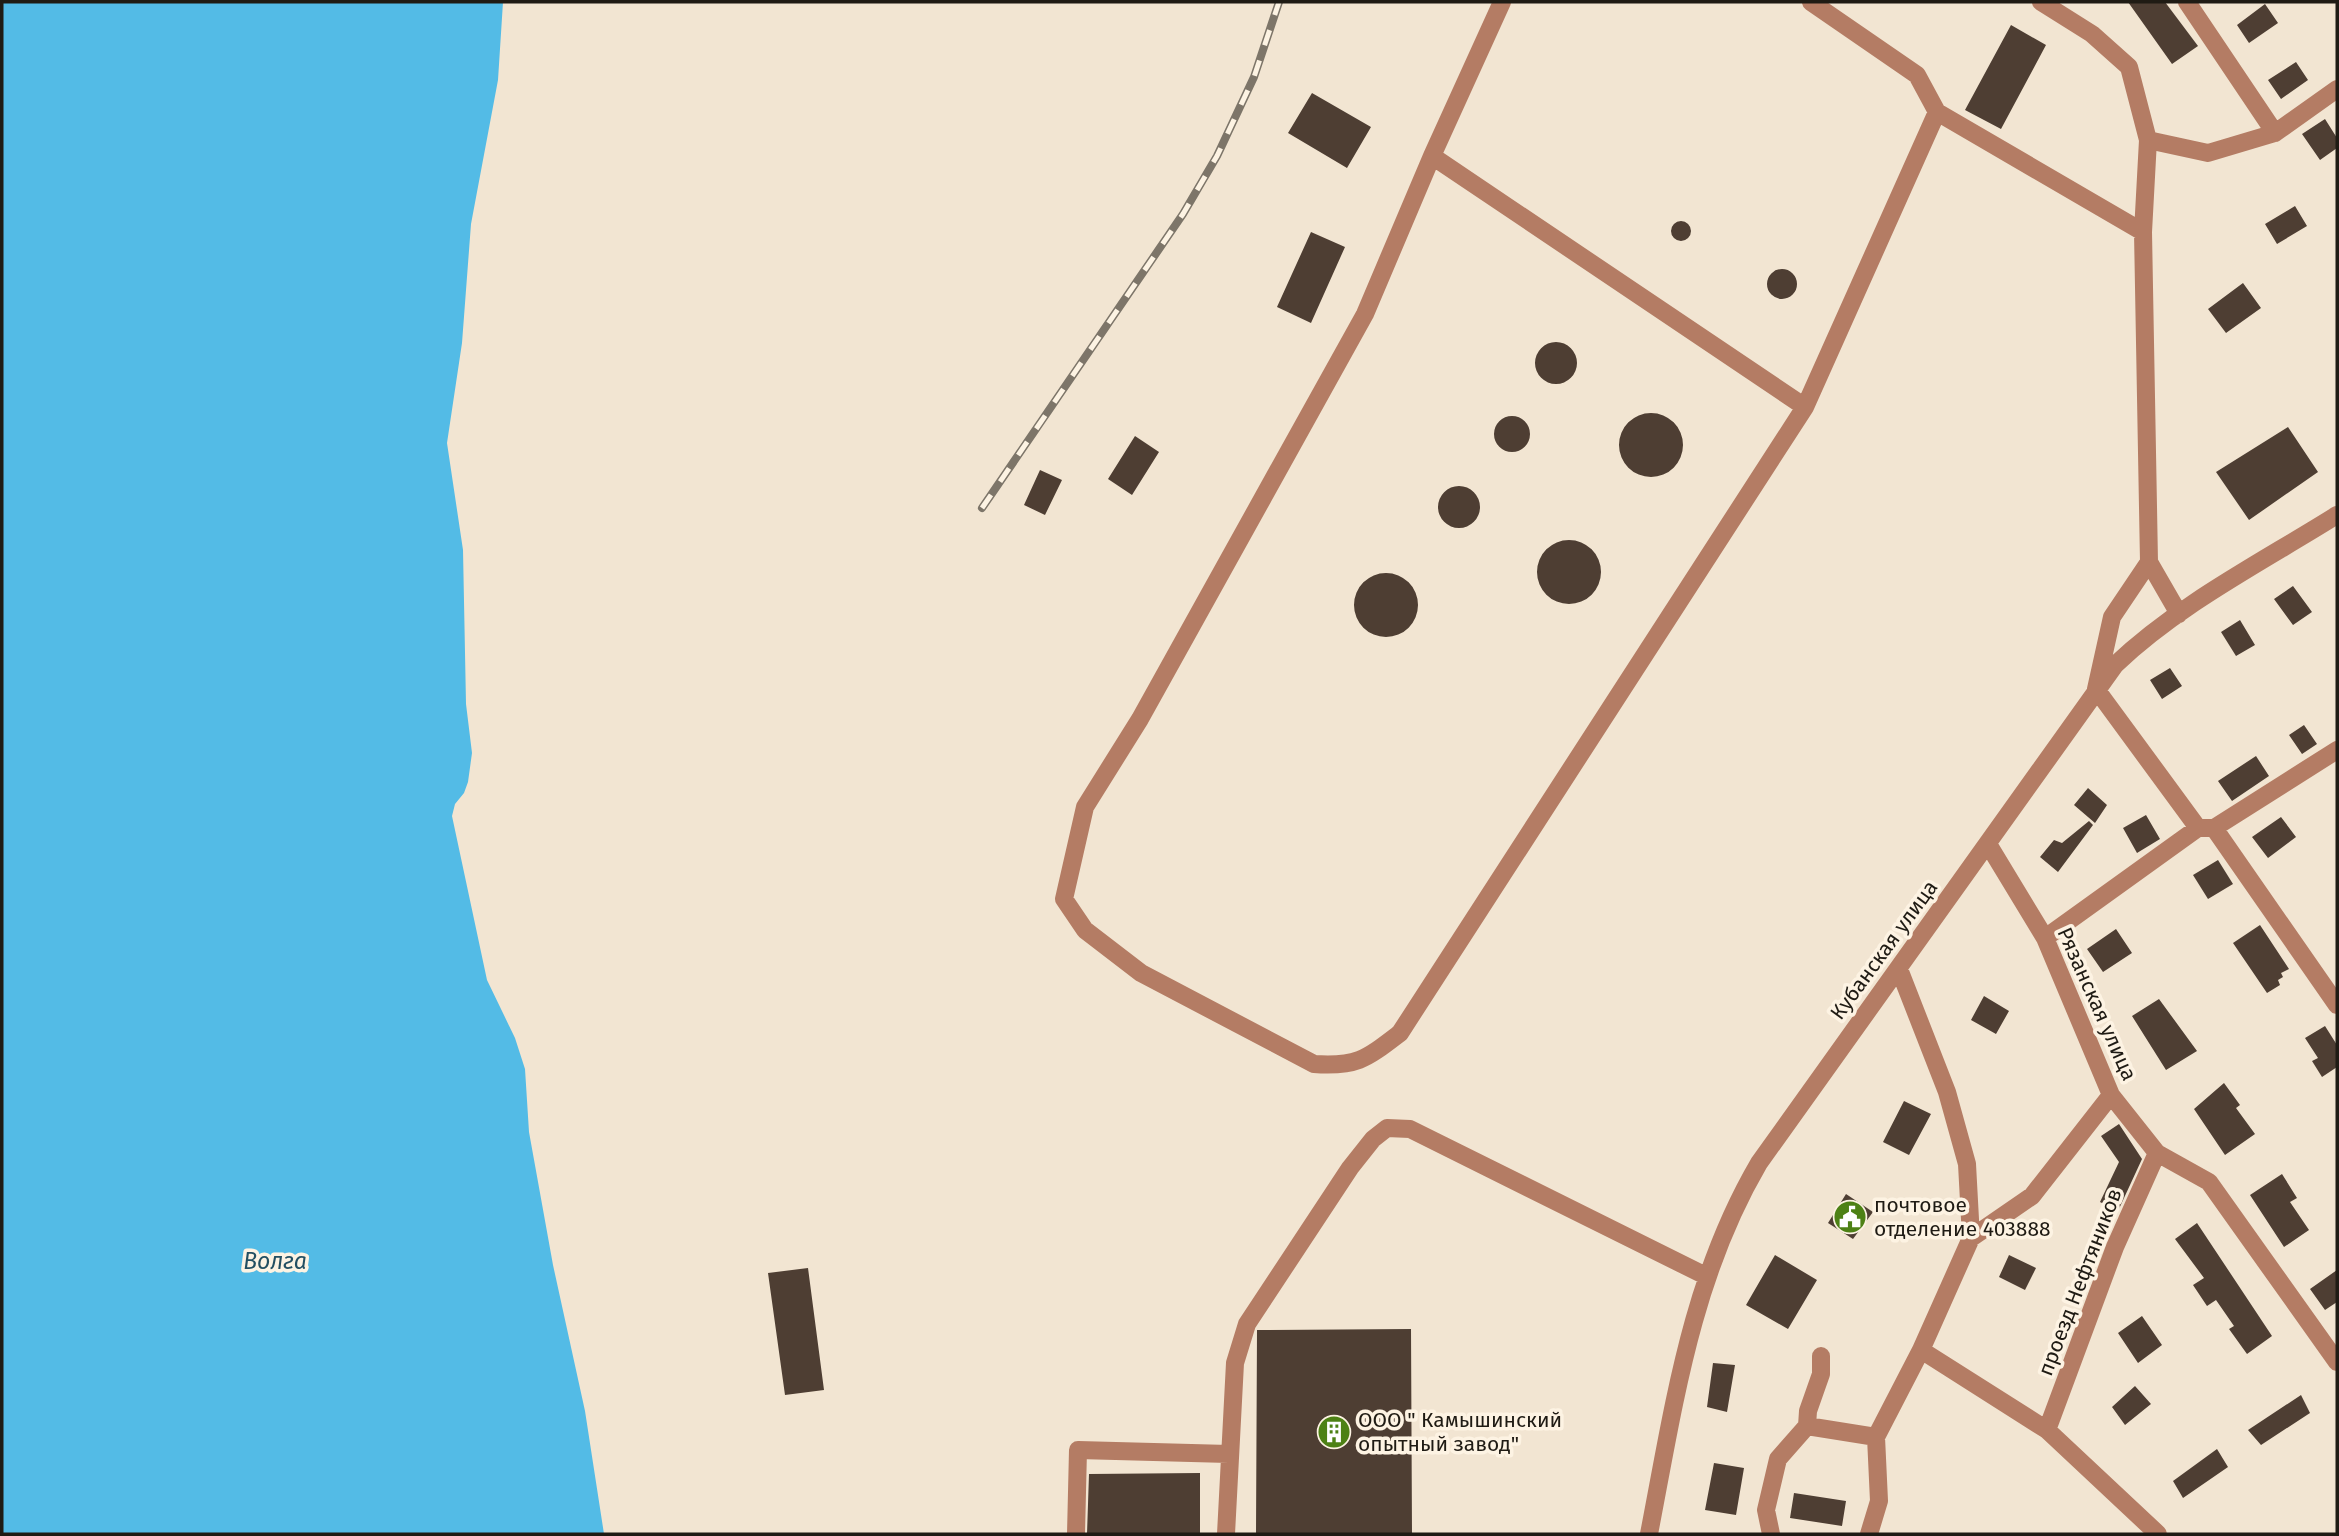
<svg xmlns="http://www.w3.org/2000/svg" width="2339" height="1536" font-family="'Fira Sans',sans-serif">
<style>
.water{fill:#53bbe6}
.building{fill:#4e3e33}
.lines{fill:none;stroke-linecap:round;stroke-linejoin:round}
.minor{stroke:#b47c64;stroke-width:18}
.rail-casing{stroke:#7d7569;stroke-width:8}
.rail{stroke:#fdf3e3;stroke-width:5;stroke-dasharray:16;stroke-linecap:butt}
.labels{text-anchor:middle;stroke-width:7;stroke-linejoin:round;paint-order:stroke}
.street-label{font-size:21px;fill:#1f1b14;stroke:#fdf3e3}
.poi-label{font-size:21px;fill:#1f1b14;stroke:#fdf3e3;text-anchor:start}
.water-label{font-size:23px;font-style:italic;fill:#234f62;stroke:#fdf3e3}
</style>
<rect width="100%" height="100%" fill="#f2e5d2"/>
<path class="water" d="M2 2H503L498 80 471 224 462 343 447 443 463 550 466 704 472 753 468 782 464 793 455 804 452 816 487 980 515 1038 525 1069 529 1132 553 1265 585 1411 604 1534H2Z"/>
<path class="building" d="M2128 2H2165L2198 46 2172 64Z
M2265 4 2278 23 2249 43 2237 25Z
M2011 25 2046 45 2001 129 1965 110Z
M2296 62 2308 80 2281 99 2268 80Z
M1312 93 1371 127 1347 168 1288 133Z
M2325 119 2337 138V148L2320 160 2302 134Z
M2295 206 2307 226 2277 244 2265 224Z
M1671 231a10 10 0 1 1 20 0a10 10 0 1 1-20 0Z
M1311 232 1345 247 1311 323 1277 307Z
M1767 284a15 15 0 1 1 30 0a15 15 0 1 1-30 0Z
M2243 283 2261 308 2226 333 2208 309Z
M1535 363a21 21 0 1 1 42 0a21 21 0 1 1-42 0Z
M1619 445a32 32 0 1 1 64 0a32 32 0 1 1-64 0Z
M1494 434a18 18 0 1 1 36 0a18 18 0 1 1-36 0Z
M2288 427 2318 472 2249 520 2216 472Z
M1135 436 1159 452 1132 495 1108 479Z
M1040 470 1062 480 1045 515 1024 505Z
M1438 507a21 21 0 1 1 42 0a21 21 0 1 1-42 0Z
M1537 572a32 32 0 1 1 64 0a32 32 0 1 1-64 0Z
M1354 605a32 32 0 1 1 64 0a32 32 0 1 1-64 0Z
M2293 586 2312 612 2293 625 2274 599Z
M2240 620 2255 645 2236 656 2221 632Z
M2170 668 2182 686 2162 699 2150 680Z
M2304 725 2317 744 2302 754 2289 735Z
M2256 756 2269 776 2232 801 2218 781Z
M2088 788 2107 805 2095 823 2074 805Z
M2146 815 2160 839 2137 853 2123 828Z
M2281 817 2296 837 2268 858 2252 837Z
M2089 821 2093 825 2058 872 2040 857 2054 840 2062 843Z
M2218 860 2233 884 2208 899 2193 875Z
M2260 925 2289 969 2281 973 2283 977 2278 980 2280 985 2267 993 2233 943Z
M2116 929 2132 953 2103 972 2087 949Z
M1984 996 2009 1011 1996 1034 1971 1020Z
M2159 999 2197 1051 2166 1070 2132 1016Z
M2325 1026 2337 1045V1067L2322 1077 2312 1061 2318 1058 2305 1038Z
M2224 1083 2240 1105 2236 1108 2255 1134 2225 1155 2194 1109Z
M1904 1101 1931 1114 1909 1155 1883 1142Z
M2119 1124 2142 1159 2118 1211 2100 1202 2119 1162 2101 1136Z
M2282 1174 2297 1198 2290 1202 2309 1230 2284 1247 2250 1195Z
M1846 1194 1873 1212 1853 1239 1828 1223Z
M2197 1223 2272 1336 2247 1354 2229 1329 2234 1326 2216 1300 2207 1306 2193 1285 2204 1278 2175 1239Z
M1775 1255 1817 1280 1788 1329 1746 1305Z
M2009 1255 2036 1268 2025 1290 1999 1277Z
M808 1268 824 1390 785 1395 768 1273Z
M2337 1270V1302L2325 1310 2310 1289Z
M2142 1316 2162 1345 2138 1363 2118 1333Z
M1411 1329 1412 1534H1256L1257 1330Z
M1713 1363 1735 1365 1727 1412 1707 1407Z
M2135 1386 2151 1404 2125 1425 2112 1407Z
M2301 1395 2310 1413 2261 1445 2248 1430Z
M2217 1449 2228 1467 2183 1498 2173 1481Z
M1714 1463 1744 1468 1736 1515 1705 1510Z
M1200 1473V1534H1087L1089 1474Z
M1794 1493 1846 1501 1842 1526 1790 1518Z"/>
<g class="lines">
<path class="minor" d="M1502 2 1432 156 1805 407 1937 112
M1811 2 1917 75 1937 112 2143 232
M2041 2 2092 34 2129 67 2148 140 2143 232 2149 562 2112 617 2096 689 2198 828H2214L2337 1005
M2187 2 2275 133
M2148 140 2208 153 2275 133 2337 89
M1432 156 1365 314 1140 719 1085 807 1064 899 1085 930 1141 973 1314 1064C1357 1067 1366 1059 1400 1033L1805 407
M2149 562 2179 614
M2214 828 2337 750
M1988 844 2045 938 2111 1095 2157 1153 2209 1182 2337 1362
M2045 938 2198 828
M1971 1238 2032 1196 2111 1095
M1921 1350 2047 1430 2158 1534
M1807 1426 1876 1437
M2047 1430 2115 1247 2157 1153
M1076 1534 1078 1450 1229 1454
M1226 1534 1235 1363 1247 1324 1350 1168 1373 1139 1387 1128 1410 1129 1706 1276
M1649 1534C1674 1405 1691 1279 1759 1163L2115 665C2179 604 2262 562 2337 515
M1771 1534 1766 1510 1778 1459 1807 1426 1808 1411 1821 1374V1356
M1869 1534 1879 1501 1876 1437 1921 1350 1971 1238 1967 1164 1947 1092 1899 969"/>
<defs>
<path id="rail" d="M982 508 1183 214 1217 156 1254 77 1279 2"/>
</defs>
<use href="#rail" class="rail-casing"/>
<use href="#rail" class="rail"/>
</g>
<defs>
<symbol id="civic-disc" viewBox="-11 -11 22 22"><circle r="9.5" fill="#4d8115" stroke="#fdf3e3"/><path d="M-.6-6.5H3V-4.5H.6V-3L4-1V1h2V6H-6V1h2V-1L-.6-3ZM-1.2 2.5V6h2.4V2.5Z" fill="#fff"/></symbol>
<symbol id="building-disc" viewBox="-11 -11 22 22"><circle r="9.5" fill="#4d8115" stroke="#fdf3e3"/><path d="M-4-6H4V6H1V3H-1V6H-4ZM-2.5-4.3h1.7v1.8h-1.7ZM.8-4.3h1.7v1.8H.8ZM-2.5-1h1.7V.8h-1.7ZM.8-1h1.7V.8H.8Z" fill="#fff"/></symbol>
</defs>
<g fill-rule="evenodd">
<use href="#civic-disc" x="1831" y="1198" width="38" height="38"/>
<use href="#building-disc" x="1315" y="1413" width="38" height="38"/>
</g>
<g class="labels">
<g class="street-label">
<text transform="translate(1884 950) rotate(-54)" y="7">Кубанская улица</text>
<text transform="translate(2097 1004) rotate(66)" y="7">Рязанская улица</text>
<text transform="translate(2080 1282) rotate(-69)" y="7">проезд Нефтяников</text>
</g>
<g class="poi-label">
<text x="1874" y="1212">почтовое<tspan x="1874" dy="24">отделение 403888</tspan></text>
<text x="1358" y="1427">ООО " Камышинский<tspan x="1358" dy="24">опытный завод"</tspan></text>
</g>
<g class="water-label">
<text x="275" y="1269">Волга</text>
</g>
</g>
<rect width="2339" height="1536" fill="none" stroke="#1f1b14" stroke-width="7"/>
</svg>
